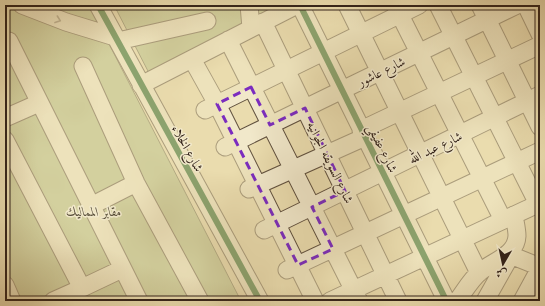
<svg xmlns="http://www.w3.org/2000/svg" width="545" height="306" font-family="Cardo,Amiri,serif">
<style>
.green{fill:#b8c089;stroke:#767252}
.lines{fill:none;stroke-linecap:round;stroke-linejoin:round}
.minor-casing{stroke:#61513f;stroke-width:19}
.minor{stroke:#f1e8ca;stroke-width:17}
.cycleway-casing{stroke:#f1e8ca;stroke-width:8}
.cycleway{stroke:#1b5e20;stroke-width:6}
.oneway{stroke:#928672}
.marked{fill:none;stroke:#7b2cbf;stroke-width:3;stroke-dasharray:8 5;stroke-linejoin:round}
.labels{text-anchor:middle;stroke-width:3;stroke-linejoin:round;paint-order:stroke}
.street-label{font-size:13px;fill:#33231a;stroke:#f1e8ca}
.park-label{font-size:13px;font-style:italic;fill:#544a36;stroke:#f1e8ca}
</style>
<rect width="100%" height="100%" fill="#eadcae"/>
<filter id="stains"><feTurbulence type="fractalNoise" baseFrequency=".005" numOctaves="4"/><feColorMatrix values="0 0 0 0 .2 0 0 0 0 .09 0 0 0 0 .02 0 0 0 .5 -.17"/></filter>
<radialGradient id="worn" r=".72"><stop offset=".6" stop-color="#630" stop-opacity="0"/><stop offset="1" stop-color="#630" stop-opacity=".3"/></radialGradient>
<path class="green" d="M5 5H89L241 301H5Z
M114 5H282L150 75Z"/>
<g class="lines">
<defs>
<path id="minor" d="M22 5 66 22 115 37
M98 5 260 301
M249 5 251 28
M300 5 446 300
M347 5 479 273
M395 5 503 220
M438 5 538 204H540
M480 5 540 127
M526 5 540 34
M263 22 398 301
M228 40 359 301
M118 41 207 21
M5 43 9 41 139 301
M192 59 217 104 315 301
M83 66 136 183 200 301
M141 85 297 5
M205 110 419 5
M5 118 39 103
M361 130 540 45
M5 140 82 288 53 301
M225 147 517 5
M249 189 365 137
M91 206 136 183
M264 230 540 95
M508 254 540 267
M287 270 540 151
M5 285 12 301
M82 288 122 269
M330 301 540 203
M457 301C464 292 471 279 480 272 492 261 516 256 517 236 517 229 515 222 514 215
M485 301 511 255
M522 301 540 268"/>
</defs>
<use href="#minor" class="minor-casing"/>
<use href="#minor" class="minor"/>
<defs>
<path id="cycleway" d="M98 5 260 301
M300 5 446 300"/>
</defs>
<use href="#cycleway" class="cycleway-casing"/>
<use href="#cycleway" class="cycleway"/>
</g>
<defs><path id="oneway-chevron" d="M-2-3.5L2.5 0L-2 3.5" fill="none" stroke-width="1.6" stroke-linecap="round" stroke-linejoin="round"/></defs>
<use class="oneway" href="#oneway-chevron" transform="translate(58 20) rotate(20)"/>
<path d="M0 0H545V306H0ZM251 87 270 125 305 108 345 191 312 207 333 249 298 265 217 104Z" fill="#eadcae" fill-opacity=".55" fill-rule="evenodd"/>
<path class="marked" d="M251 87 270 125 305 108 345 191 312 207 333 249 298 265 217 104Z"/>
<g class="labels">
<g class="street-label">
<text transform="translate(381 71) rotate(-26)" y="5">شارع عاشور</text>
<text transform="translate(435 147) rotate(-26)" y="5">شارع عبد الله</text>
<text transform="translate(188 148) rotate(61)" y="5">شارع الخلاء</text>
<text transform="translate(383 148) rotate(64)" y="5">شارع عفيفي</text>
<text transform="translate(331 162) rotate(64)" y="5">شارع السويقه الجوانيه</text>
</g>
<g class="park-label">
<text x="94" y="216">مقابر المماليك</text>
</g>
</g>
<rect width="545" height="306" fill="none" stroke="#eadcae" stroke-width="20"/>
<rect x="6" y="6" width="533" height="294" fill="none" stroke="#33231a" stroke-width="2"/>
<rect x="10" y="10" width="525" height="286" fill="none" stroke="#33231a"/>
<g transform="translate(503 264) rotate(189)" stroke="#f1e8ca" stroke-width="3" paint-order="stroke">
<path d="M0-3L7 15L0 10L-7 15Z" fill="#33231a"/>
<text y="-6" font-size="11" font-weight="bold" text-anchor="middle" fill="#33231a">ش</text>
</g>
<rect width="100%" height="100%" filter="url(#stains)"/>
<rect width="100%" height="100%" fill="url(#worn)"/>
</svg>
